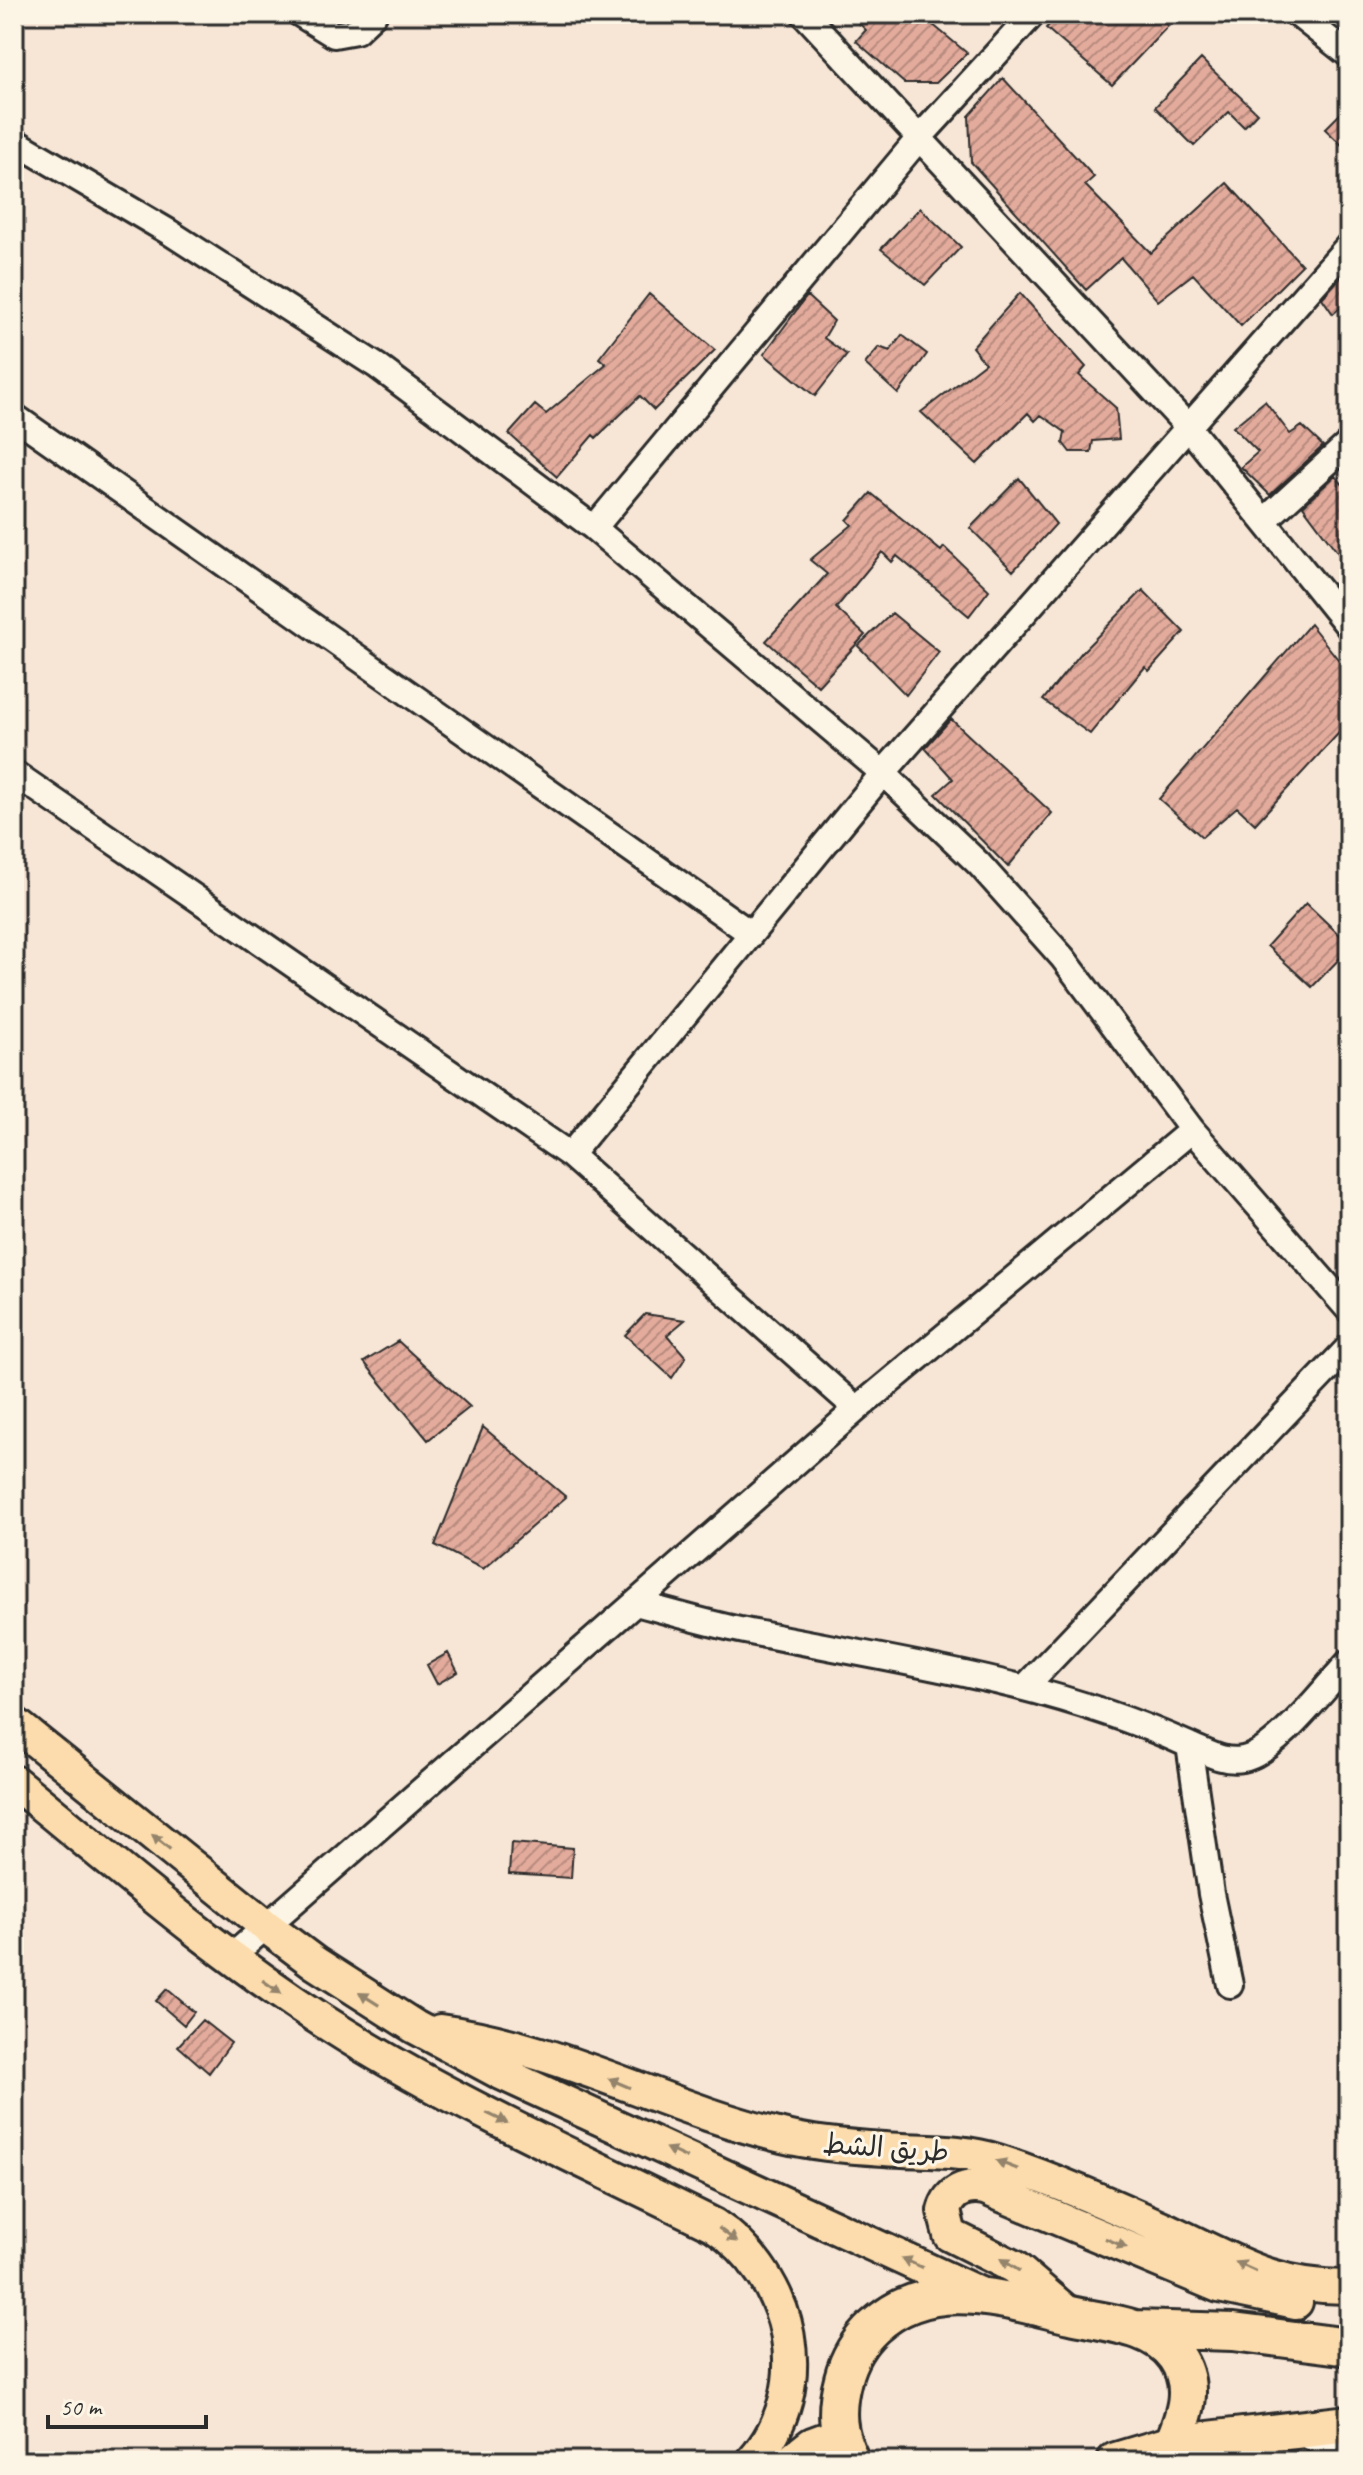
<svg xmlns="http://www.w3.org/2000/svg" width="1363" height="2475" font-family="Caveat,'Playpen Sans Arabic',sans-serif">
<style>
.built{fill:#f1d4c5}
.building{fill:url(#building-hatch);stroke:#2b2b2b;stroke-width:2}
.lines{fill:none;stroke-linecap:round;stroke-linejoin:round}
.minor-casing{stroke:#2b2b2b;stroke-width:30}
.major-casing{stroke:#2b2b2b;stroke-width:38}
.highway-casing{stroke:#2b2b2b;stroke-width:42}
.minor{stroke:#fcf5e5;stroke-width:24}
.major{stroke:#fcdcac;stroke-width:32}
.highway{stroke:#fcdcac;stroke-width:36}
.oneway{fill:#94846c}
.labels{text-anchor:middle;stroke-width:6;stroke-linejoin:round;paint-order:stroke}
.street-label{font-size:28px;fill:#2b2b2b;stroke:#fcf5e5}
</style>
<defs>
<pattern id="building-hatch" width="6" height="6" patternUnits="userSpaceOnUse" patternTransform="scale(2)"><rect width="6" height="6" fill="#e3ab9c"/><path d="M-1 1l2-2M0 6l6-6M5 7l2-2" fill="none" stroke="#b88b7f"/></pattern>
</defs>
<rect width="100%" height="100%" fill="#f7e6d6"/>
<filter id="ink" filterUnits="userSpaceOnUse"><feTurbulence type="fractalNoise" baseFrequency=".0125" numOctaves="2"/><feDisplacementMap in="SourceGraphic" scale="16" xChannelSelector="R" yChannelSelector="G"/><feConvolveMatrix kernelMatrix="1 2 1 2 8 2 1 2 1" color-interpolation-filters="sRGB"/></filter>
<g filter="url(#ink)">
<path class="built" d="M1339 2439H1349V2461H1273Z"/>
<path class="building" d="M849 14H920L967 53 936 83H904L856 41 866 30Z
M1060 14H1154L1168 26 1112 85 1046 28Z
M1201 59 1257 113 1244 127 1229 112 1194 146 1155 107Z
M1003 78 1094 177 1085 185 1151 253 1227 183 1302 265 1241 326 1193 274 1158 301 1121 258 1086 290 971 162 969 116Z
M1349 105V152L1325 129Z
M920 208 961 247 925 285 881 249Z
M1349 268V300L1333 314 1322 298Z
M1020 293 1086 367 1079 375 1116 408 1119 439 1093 441 1091 452H1070L1063 443 1065 432 1041 415 1035 421 1028 413 977 464 921 412 985 363 972 347Z
M649 294 715 350 654 410 640 396 596 438 593 435 557 477 509 434 535 405 546 414 606 364 599 358Z
M807 296 834 321 824 338 847 355 815 396 764 354Z
M902 335 927 354 898 394 865 364 879 347 890 351Z
M1265 401 1290 434 1302 426 1323 446 1270 495 1241 467 1258 452 1233 427Z
M1335 476 1349 491V541L1338 553 1303 506Z
M1019 478 1056 524 1013 571 970 528Z
M871 493 941 551 944 547 989 590 969 616 897 556 892 562 882 552 836 608 865 635 818 686 766 641 827 574 810 560 852 525 847 520Z
M1143 590 1184 632 1149 671 1145 667 1090 734 1043 700 1082 652Z
M892 613 939 652 906 695 858 646Z
M1310 624 1349 673V722L1255 824 1237 807 1202 837 1159 799Z
M951 719 1052 813 1008 867 936 794 953 779 925 748Z
M1306 903 1349 944V949L1312 987 1267 946Z
M645 1314 685 1320 667 1335 686 1357 672 1378 625 1335Z
M398 1341 470 1407 428 1440 364 1362Z
M483 1427 566 1497 483 1569 435 1545Z
M448 1653 458 1672 437 1684 427 1665Z
M511 1843 573 1848 571 1878 509 1874Z
M167 1989 194 2012 184 2025 156 2001Z
M202 2020 231 2043 209 2073 178 2046Z"/>
<g class="lines">
<defs>
<path id="minor" d="M300 14 334 35 356 31 374 14
M804 14 1189 428 1349 627
M1297 14 1349 55
M14 141 169 232 377 366 594 528 883 773 979 864 1063 958 1192 1130 1349 1310
M14 416 750 933
M1264 521 1349 443
M594 528 920 137 1033 14
M14 773 570 1155 857 1409
M570 1155 883 773 1349 245
M639 1604C674 1613 709 1624 745 1631 899 1662 1045 1680 1189 1745L1211 1894 1230 1985
M1025 1687 1349 1347
M1189 1745C1206 1752 1224 1763 1243 1759 1276 1753 1325 1687 1349 1662
M231 1957 857 1409 1192 1130
M1297 2431 1337 2450 1346 2461"/>
<path id="major" d="M14 1723 267 1927 315 1963 415 2027 499 2072 982 2295
M14 1782C122 1870 228 1963 347 2036 464 2108 591 2164 714 2225 793 2277 818 2387 753 2461
M440 2031C560 2047 665 2108 782 2136 815 2144 850 2147 884 2149 923 2152 960 2149 998 2161 1056 2180 1116 2207 1172 2232 1236 2262 1276 2288 1349 2287
M1070 2315 1014 2267 950 2235 944 2211C949 2192 965 2184 985 2188L1219 2286 1296 2302"/>
<path id="highway" d="M1136 2329 1233 2332 1349 2347
M794 2461 813 2446 840 2436
M851 2461C836 2433 835 2409 843 2379 848 2359 859 2341 874 2327 931 2274 1004 2300 1071 2315 1106 2323 1154 2325 1176 2357 1196 2386 1185 2415 1173 2444
M1116 2461 1173 2444 1349 2424"/>
</defs>
<use href="#minor" class="minor-casing"/>
<use href="#major" class="major-casing"/>
<use href="#highway" class="highway-casing"/>
<use href="#minor" class="minor"/>
<use href="#major" class="major"/>
<use href="#highway" class="highway"/>
</g>
<defs><path id="oneway-solid" d="M-6-.8H1V-3.2L6.5 0L1 3.2V.8H-6Z" transform="scale(2)"/></defs>
<g class="oneway">
<use href="#oneway-solid" transform="translate(161 1842) rotate(-141)"/>
<use href="#oneway-solid" transform="translate(272 1987) rotate(35)"/>
<use href="#oneway-solid" transform="translate(369 1999) rotate(-148)"/>
<use href="#oneway-solid" transform="translate(619 2083) rotate(-157)"/>
<use href="#oneway-solid" transform="translate(497 2118) rotate(26)"/>
<use href="#oneway-solid" transform="translate(676 2153) rotate(-155)"/>
<use href="#oneway-solid" transform="translate(1007 2165) rotate(-159)"/>
<use href="#oneway-solid" transform="translate(728 2235) rotate(37)"/>
<use href="#oneway-solid" transform="translate(1116 2243) rotate(23)"/>
<use href="#oneway-solid" transform="translate(912 2263) rotate(-155)"/>
<use href="#oneway-solid" transform="translate(1010 2265) rotate(-148)"/>
<use href="#oneway-solid" transform="translate(1246 2267) rotate(-155)"/>
</g>
</g>
<g class="labels">
<g class="street-label">
<text transform="translate(886 2147) rotate(4)" y="10">طريق الشط</text>
</g>
</g>
<rect width="1363" height="2475" fill="none" stroke="#fcf5e5" stroke-width="48"/>
<rect x="24" y="24" width="1315" height="2427" fill="none" stroke="#2b2b2b" stroke-width="3" filter="url(#ink)"/>
<path d="M48 2415v12h158v-12" fill="none" stroke="#2b2b2b" stroke-width="4"/>
<text x="60" y="2415" font-size="24" fill="#2b2b2b" stroke="#fcf5e5" stroke-width="6" paint-order="stroke">50 m</text>
</svg>
